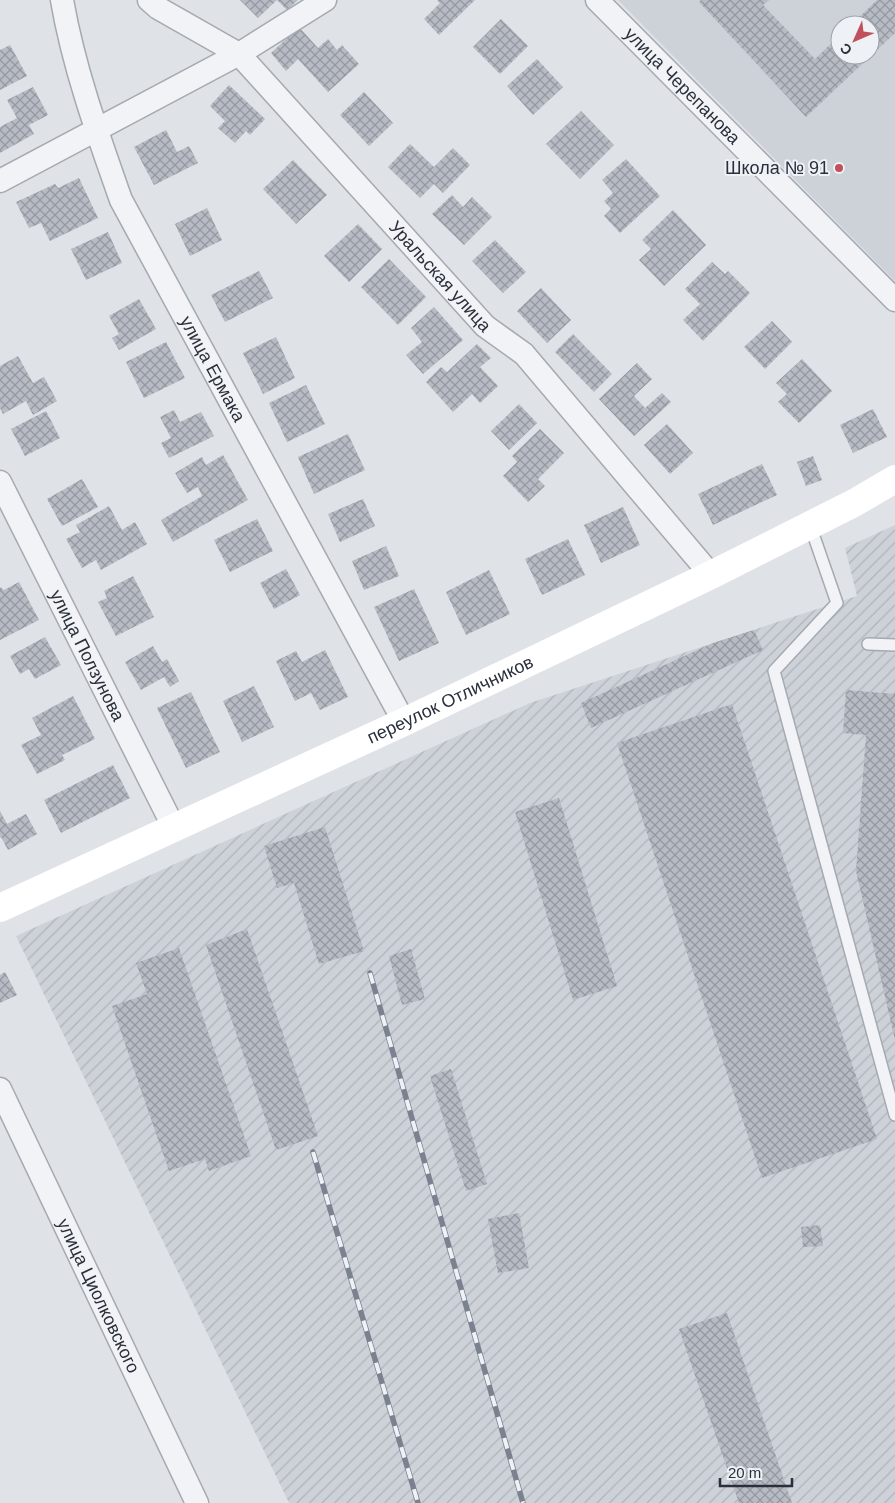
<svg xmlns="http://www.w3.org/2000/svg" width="895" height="1503" font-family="Helvetica,sans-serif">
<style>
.built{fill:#cdd1d8;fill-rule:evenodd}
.industrial{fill:url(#industrial-furrows)}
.building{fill:url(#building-cross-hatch)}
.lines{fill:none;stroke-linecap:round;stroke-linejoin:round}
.service-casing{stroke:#a5a9b0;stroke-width:14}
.minor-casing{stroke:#a5a9b0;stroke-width:25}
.service{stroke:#f1f3f6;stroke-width:11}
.minor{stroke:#f1f3f6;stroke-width:22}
.secondary{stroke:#fff;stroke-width:28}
.rail-casing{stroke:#7a818f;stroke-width:5.5}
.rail{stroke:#eef1f5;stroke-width:4;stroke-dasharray:11;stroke-linecap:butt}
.poi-dot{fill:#c14f5c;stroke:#eef1f5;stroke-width:2}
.labels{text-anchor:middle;stroke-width:4;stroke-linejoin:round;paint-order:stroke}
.street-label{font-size:18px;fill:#29303c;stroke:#eef1f5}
.poi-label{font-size:18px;fill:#29303c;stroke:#eef1f5;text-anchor:end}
</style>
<defs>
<pattern id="industrial-furrows" width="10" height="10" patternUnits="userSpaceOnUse" patternTransform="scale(1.25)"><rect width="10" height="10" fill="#cdd1d8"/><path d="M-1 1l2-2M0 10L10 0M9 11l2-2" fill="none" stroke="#b0b4ba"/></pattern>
<pattern id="building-cross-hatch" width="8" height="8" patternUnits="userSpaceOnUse" patternTransform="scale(1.25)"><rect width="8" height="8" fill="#b7bbc3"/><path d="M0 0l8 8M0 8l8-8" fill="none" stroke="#9598a0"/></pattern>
</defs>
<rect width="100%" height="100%" fill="#dfe2e7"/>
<path class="built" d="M618 0H895V281ZM840 25H870V55H840Z"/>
<path class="industrial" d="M895 525V1503H289L16 936 530 703 857 596 845 548Z"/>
<path class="building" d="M240 0H277L258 18Z
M277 0H298L287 10Z
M437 0H475L439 35 424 19 440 3Z
M701 0H769L763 5 815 59 840 35V55H870V25H851L877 0H895V33L806 117 699 2Z
M501 19 528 46 500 74 473 47Z
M299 27 318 48 328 39 337 50 342 45 359 64 328 92 298 59 286 71 271 53Z
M10 45 27 76 0 90V50Z
M537 59 563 87 533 115 507 86Z
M229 85 265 119 250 135 246 131 235 143 218 128 225 121 210 106Z
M33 87 48 115 29 125 34 134 0 153V127L17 118 7 100Z
M364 92 393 123 369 146 340 115Z
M581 111 614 145 580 179 546 144Z
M166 130 177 152 189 146 198 163 154 185 134 147Z
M410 144 434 167 453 148 470 165 443 193 434 184 420 198 388 167Z
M626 159 660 196 620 233 604 216 611 209 604 201 613 193 602 180Z
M293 160 327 195 296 224 263 189Z
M79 178 98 218 50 241 41 223 29 228 16 202 55 184 58 188Z
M452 195 463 207 472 197 492 217 464 245 432 214Z
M207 208 222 240 190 256 175 224Z
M673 210 706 245 664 286 639 260 651 249 642 240Z
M358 224 382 249 349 282 324 256Z
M108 232 122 263 86 280 71 249Z
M495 240 526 272 503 293 472 261Z
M389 259 426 297 398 325 361 287Z
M712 262 725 274 728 271 750 293 703 341 683 320 700 304 685 289Z
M259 271 273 298 225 322 211 295Z
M541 288 571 320 547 343 517 311Z
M139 299 156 329 119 350 112 338 119 334 109 316Z
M434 307 463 340 423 374 406 355 422 342 411 328Z
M772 321 792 342 765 369 744 347Z
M573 334 612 374 594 392 555 352Z
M276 337 295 378 263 394 243 353Z
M166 342 185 378 144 398 126 362Z
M477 344 491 358 480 367 498 386 480 403 472 394 453 412 426 382 441 367 447 372Z
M18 356 33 383 44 377 57 401 33 415 26 401 3 414 0 408V366Z
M802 359 832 391 799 423 778 402 787 394 776 383Z
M637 363 652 379 634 396 645 408 662 393 671 402 634 436 599 399Z
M306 385 325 424 287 442 269 403Z
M519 404 537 423 509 450 491 431Z
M873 409 887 437 853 453 840 425Z
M174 410 180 422 201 412 214 436 169 458 161 443 171 438 160 417Z
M46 411 60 438 25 456 11 429Z
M667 424 693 453 670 474 644 445Z
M540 429 564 453 538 479 545 486 528 502 503 476 517 462 512 456Z
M348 434 365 470 314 494 298 457Z
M223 455 248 500 173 542 161 520 202 496 198 487 187 493 175 473 202 457 206 465Z
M813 456 822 480 806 486 797 462Z
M762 464 777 495 713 525 698 494Z
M82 479 98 507 62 526 47 499Z
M363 499 375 526 340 542 328 514Z
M109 506 122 530 135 522 147 544 101 570 96 560 82 568 66 539 80 532 76 525Z
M623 507 640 545 601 563 584 525Z
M257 519 273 551 230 572 214 540Z
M568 539 585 575 542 595 525 559Z
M386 546 399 576 364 590 352 561Z
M286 569 300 595 274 609 260 583Z
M489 570 510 614 466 635 446 592Z
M133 576 154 617 116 636 98 602 107 598 104 591Z
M19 582 39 620 0 640V587L4 590Z
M414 589 439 643 399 661 374 607Z
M754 630 763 650 591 728 581 703 713 643Z
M45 637 61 665 35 679 29 669 20 674 10 656Z
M153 646 162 662 167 659 179 681 170 687 164 677 141 690 125 662Z
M325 650 348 697 320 710 311 693 295 701 276 661 296 651 302 662Z
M254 686 274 727 242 742 223 701Z
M846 690 895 694V1040L856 871 866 735 843 733Z
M191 692 220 752 186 768 157 708Z
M73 696 95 739 62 755 65 760 37 774 21 745 41 735 32 718Z
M732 704 877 1139 762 1178 617 743Z
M113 765 130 798 61 833 44 800Z
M559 798 617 986 573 1000 515 812Z
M0 811 7 824 26 814 37 834 8 850 1 837 0 838Z
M325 827 364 951 319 964 294 883 277 888 264 846Z
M247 929 318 1136 276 1150 206 945Z
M179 948 251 1156 209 1171 205 1159 169 1171 112 1006 147 994 136 963Z
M411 949 425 999 402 1005 389 956Z
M5 972 17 995 0 1003V975Z
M451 1069 487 1184 466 1191 430 1076Z
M519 1213 529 1268 498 1273 488 1219Z
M820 1225 823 1246 803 1247 801 1227Z
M727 1313 792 1503H739L679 1329Z"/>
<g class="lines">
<defs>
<path id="service" d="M810 525 837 603 774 671 895 1115
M868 644 895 645"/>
<g id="minor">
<path id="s1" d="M62 0C74 69 98 135 121 200L404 722"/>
<path id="s2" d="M149 0 158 8 239 54 485 326 524 354 711 575"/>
<path id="s3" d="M597 0 895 300"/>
<path d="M0 181 239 54 325 0"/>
<path id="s4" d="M0 482 174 828"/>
<path id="s5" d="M0 1089 197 1503"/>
</g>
</defs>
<use href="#service" class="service-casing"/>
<use href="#minor" class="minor-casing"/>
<use href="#service" class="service"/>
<use href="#minor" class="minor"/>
<path class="secondary" id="s6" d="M0 908 404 722 711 575 854 503 895 479"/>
<defs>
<path id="rail" d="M370 973 523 1503
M313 1152 418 1503"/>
</defs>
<use href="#rail" class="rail-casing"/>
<use href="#rail" class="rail"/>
</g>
<circle class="poi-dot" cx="839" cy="168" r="5"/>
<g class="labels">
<g class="street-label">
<text dy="6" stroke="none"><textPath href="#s3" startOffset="121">улица Черепанова</textPath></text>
<text dy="6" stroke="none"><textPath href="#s2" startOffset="405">Уральская улица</textPath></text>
<text dy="6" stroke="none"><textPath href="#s1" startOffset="401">улица Ермака</textPath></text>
<text dy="6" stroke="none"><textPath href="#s4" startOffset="194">улица Ползунова</textPath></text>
<text dy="6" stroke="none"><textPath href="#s6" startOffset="496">переулок Отличников</textPath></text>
<text dy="6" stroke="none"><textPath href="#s5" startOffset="229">улица Циолковского</textPath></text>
</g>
<g class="poi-label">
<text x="829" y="174">Школа № 91</text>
</g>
</g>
<g transform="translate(855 40) rotate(225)"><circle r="24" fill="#eef1f5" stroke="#9fa4ab"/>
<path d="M0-4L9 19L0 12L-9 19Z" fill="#c14f5c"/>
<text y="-8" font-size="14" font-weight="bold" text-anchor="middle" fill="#29303c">С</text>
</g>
<path d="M720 1478v8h72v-8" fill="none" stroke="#29303c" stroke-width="2.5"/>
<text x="728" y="1478" font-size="15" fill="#29303c" stroke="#eef1f5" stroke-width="4" paint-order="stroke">20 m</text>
</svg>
